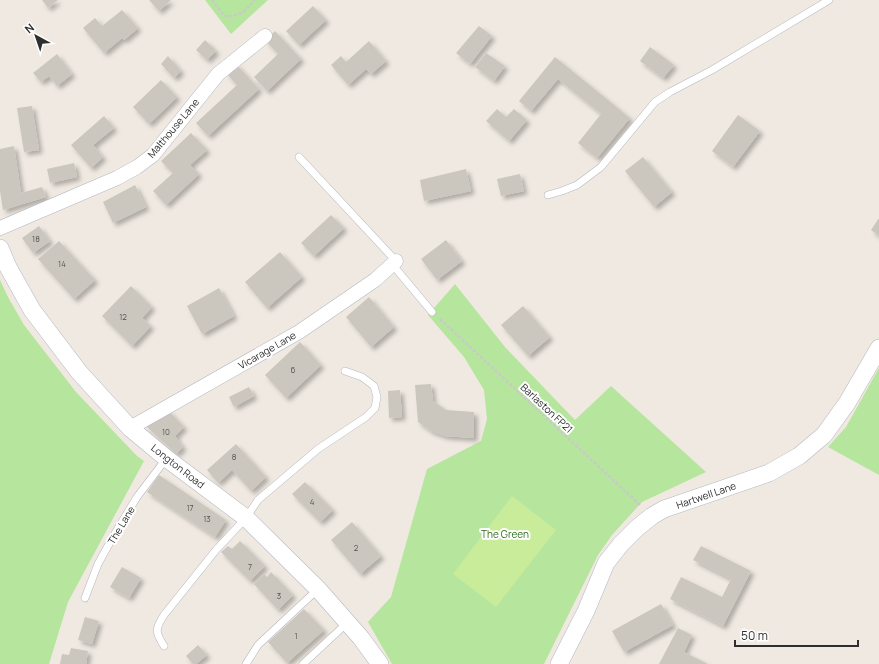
<svg xmlns="http://www.w3.org/2000/svg" width="879" height="664" font-family="Manrope,sans-serif">
<style>
.green{fill:#b6e59e}
.pitch{fill:#c9ec9a}
.building{fill:#cbc7bf;filter:url(#shadow)}
.lines{fill:none;stroke-linecap:round;stroke-linejoin:round}
.service-casing{stroke:#b4b7c1;stroke-width:8}
.minor-casing{stroke:#b4b7c1;stroke-width:15}
.tertiary-casing{stroke:#b4b7c1;stroke-width:18}
.path{stroke:#c9c9c9;stroke-width:2.5;stroke-dasharray:3 2;stroke-linecap:butt}
.service{stroke:#fff;stroke-width:7}
.minor{stroke:#fff;stroke-width:14}
.tertiary{stroke:#fff;stroke-width:17}
.labels{text-anchor:middle;stroke-width:4;stroke-linejoin:round;paint-order:stroke}
.number-label{font-size:8px;fill:#555452}
.street-label{font-size:10px;fill:#2e2e2e;stroke:#fff}
.park-label{font-size:10px;fill:#2c6e1b;stroke:#fff}
</style>
<defs>
<filter id="shadow"><feDropShadow dx="3.5" dy="3.5" stdDeviation="2" flood-color="#0004"/></filter>
</defs>
<rect width="100%" height="100%" fill="#efe9e1"/>
<path class="green" d="M205 0H268L231 34Z
M0 280 8 297 24 325 76 392 137 456 144 461 68 602 49 664H0Z
M455 284 505 347 575 420 611 386 706 472 642 502 612 535 598 555 544 664H392L368 622 391 597 427 469 481 441 487 419 484 390 464 357 428 315Z
M879 368V475L828 447 846 427Z"/>
<path class="pitch" d="M512 496 556 530 496 607 453 574Z"/>
<path class="building" d="M42 0H58L48 8Z
M149 0H171L159 11Z
M313 6 326 20 299 45 286 31Z
M122 10 138 28 124 40 122 38 104 53 83 28 95 18 102 26Z
M479 26 492 36 470 64 456 53Z
M275 31 301 59 267 91 254 77 278 54 265 40Z
M205 40 216 51 207 60 196 50Z
M369 41 386 61 371 74 366 69 348 85 331 65 341 56 346 62Z
M650 47 674 65 663 78 640 61Z
M486 53 505 66 494 81 475 67Z
M57 54 72 74 57 86 49 76 41 82 33 73Z
M168 56 181 71 174 78 161 64Z
M555 57 630 118 597 158 578 143 601 114 558 79 531 111 519 101Z
M236 64 259 89 208 136 196 123 237 85 226 73Z
M161 80 177 97 149 124 133 107Z
M32 106 39 150 24 152 17 108Z
M497 109 506 117 514 109 527 120 509 141 486 121Z
M738 115 760 131 733 167 712 151Z
M104 116 114 128 93 145 103 157 91 168 71 145Z
M191 133 207 150 190 165 199 174 166 205 153 191 173 173 161 161Z
M14 146 21 193 42 187 46 197 3 210 0 191V149Z
M643 157 672 192 654 207 625 171Z
M74 163 77 177 50 183 47 169Z
M466 169 471 191 424 201 420 180Z
M520 174 524 191 501 196 497 179Z
M135 185 146 207 113 223 103 202Z
M331 215 344 228 314 256 301 243Z
M879 218V236L871 230Z
M39 226 50 241 33 253 22 238Z
M446 240 462 261 437 280 421 259Z
M59 241 95 280 74 299 38 259Z
M280 252 302 277 267 308 245 282Z
M131 286 152 307 142 318 151 326 132 346 102 316Z
M219 288 234 316 202 334 187 306Z
M369 297 394 327 371 347 346 317Z
M523 306 550 337 528 356 501 325Z
M300 342 321 365 286 398 265 375Z
M431 384 433 401 446 410 474 412V438L445 436 431 431 418 422 415 385Z
M249 387 254 396 234 407 229 397Z
M400 390 402 417 389 418 388 391Z
M169 411 184 427 175 436 183 447 176 454 145 425Z
M236 444 266 477 251 491 232 470 218 483 207 470Z
M159 475 226 520 215 537 147 492Z
M305 482 333 510 320 522 292 494Z
M352 522 381 556 360 574 331 540Z
M240 541 265 566 250 581 221 552 228 546 232 549Z
M701 546 751 571 723 626 670 599 681 577 722 597 731 579 693 560Z
M122 567 141 578 129 598 110 587Z
M271 572 293 595 278 610 254 584 264 574 267 577Z
M661 604 673 625 624 652 612 631Z
M304 609 324 630 287 663 268 642Z
M85 617 99 621 92 644 78 640Z
M678 628 692 635 684 652 708 664H659Z
M198 645 207 655 196 664H193L186 656Z
M71 648 88 651 86 664H60L62 654 69 655Z"/>
<g class="lines">
<defs>
<path id="service" d="M299 157 396 261
M548 195 562 191 577 185 601 167 655 102 670 92 712 70 829 0
M392 264 432 312
M85 598 98 564 114 535 137 497 166 459
M164 646C155 632 155 629 164 615L216 550 246 518 258 500 318 449 366 417 375 408 377 397 374 386 362 377 345 371
M246 664 258 645 318 589
M303 664 347 623"/>
<path id="minor" d="M0 228 117 178 137 167 153 155 218 74 265 36
M130 428 299 332 375 280 396 261"/>
<path id="tertiary" d="M0 248 8 267 32 310 79 372 130 428 166 458 246 518 318 589 361 638 380 664
M559 664 586 611 606 563 621 544 637 528 652 516 664 509 769 473 799 456 824 435 847 403 879 348"/>
</defs>
<use href="#service" class="service-casing"/>
<use href="#minor" class="minor-casing"/>
<use href="#tertiary" class="tertiary-casing"/>
<path class="path" d="M212 0 223 14 228 17 242 13 255 0
M440 319 640 505"/>
<use href="#service" class="service"/>
<use href="#minor" class="minor"/>
<use href="#tertiary" class="tertiary"/>
</g>
<g class="labels">
<g class="number-label">
<text x="36" y="242">18</text>
<text x="62" y="267">14</text>
<text x="123" y="320">12</text>
<text x="293" y="373">6</text>
<text x="166" y="435">10</text>
<text x="234" y="460">8</text>
<text x="312" y="505">4</text>
<text x="190" y="511">17</text>
<text x="207" y="522">13</text>
<text x="356" y="551">2</text>
<text x="250" y="570">7</text>
<text x="279" y="599">3</text>
<text x="296" y="639">1</text>
</g>
<g class="street-label">
<text transform="translate(173 128) rotate(-50)" y="4">Malthouse Lane</text>
<text transform="translate(267 350) rotate(-30)" y="4">Vicarage Lane</text>
<text transform="translate(547 408) rotate(43)" y="4">Barlaston FP21</text>
<text transform="translate(178 466) rotate(38)" y="4">Longton Road</text>
<text transform="translate(706 495) rotate(-19)" y="4">Hartwell Lane</text>
<text transform="translate(121 525) rotate(-59)" y="4">The Lane</text>
</g>
<g class="park-label">
<text x="505" y="538">The Green</text>
</g>
</g>
<g transform="translate(36 36) rotate(320)" stroke="#ffffff" stroke-width="3" paint-order="stroke">
<path d="M0-3L7 15L0 10L-7 15Z" fill="#2e2e2e"/>
<text y="-6" font-size="11" font-weight="bold" text-anchor="middle" fill="#2e2e2e">N</text>
</g>
<path d="M735 640v6h123v-6" fill="none" stroke="#2e2e2e" stroke-width="2"/>
<text x="741" y="640" font-size="12" fill="#2e2e2e" stroke="#ffffff" stroke-width="3" paint-order="stroke">50 m</text>
</svg>
